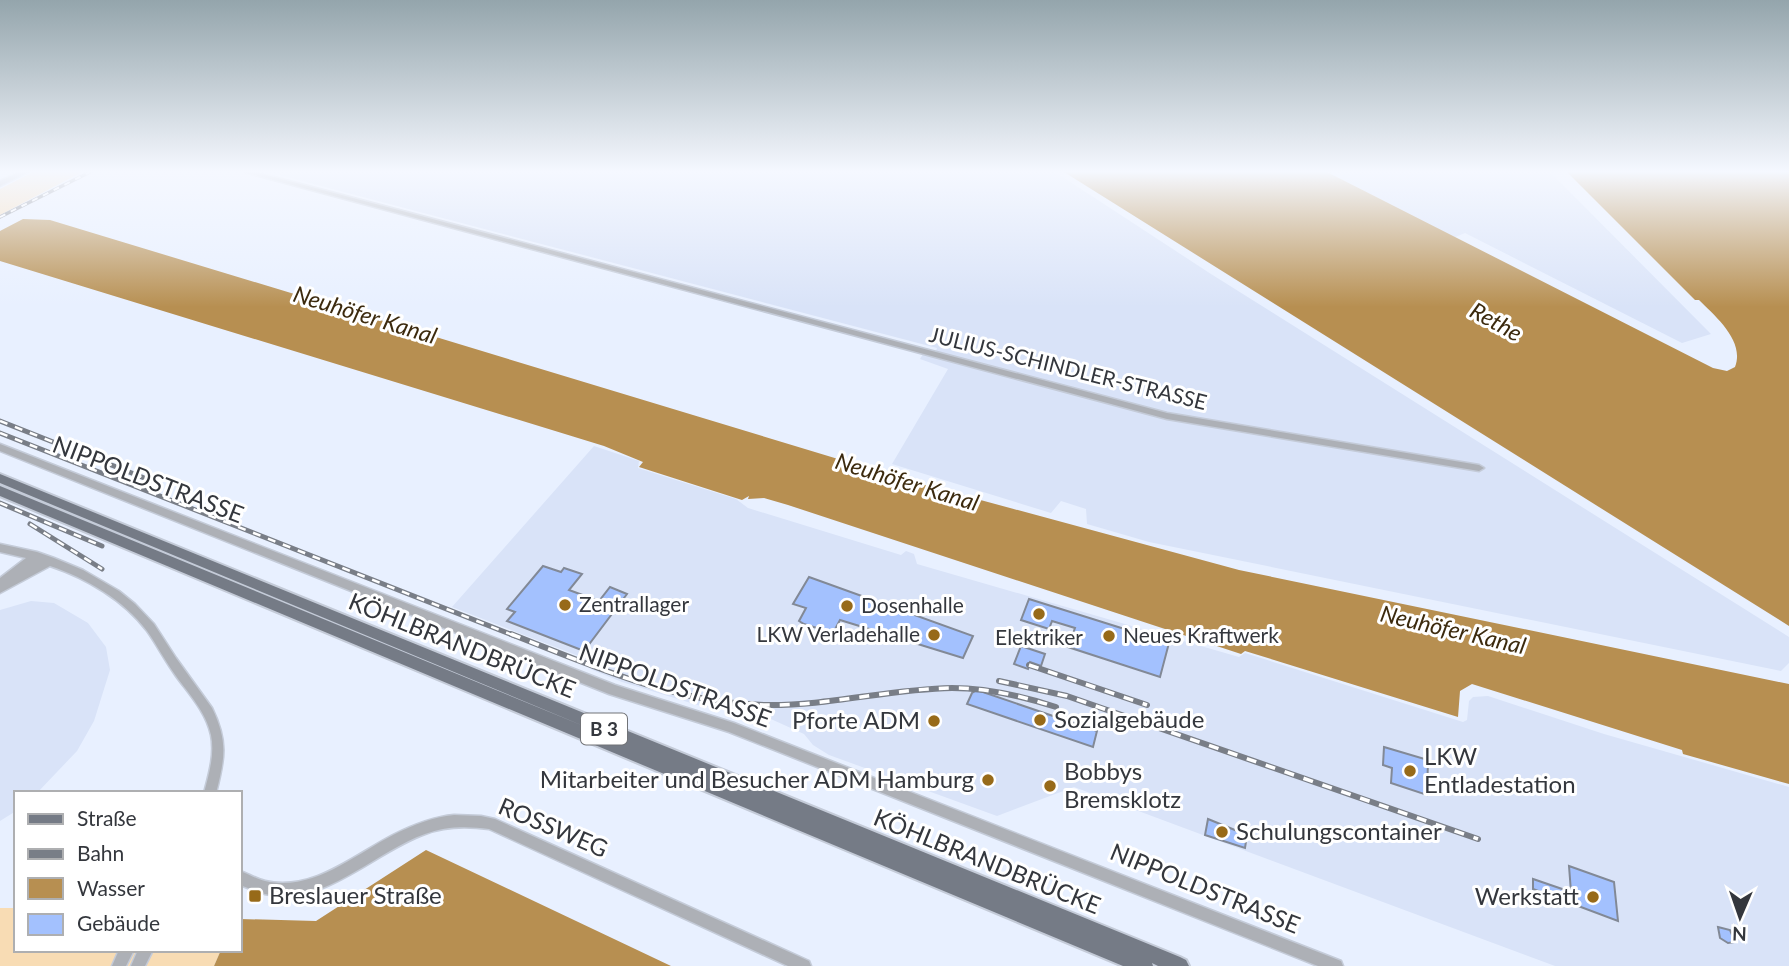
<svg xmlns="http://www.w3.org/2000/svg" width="1789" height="966" font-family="Lato,sans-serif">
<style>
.built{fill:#d9e3f8}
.green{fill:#f8dcb4}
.water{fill:#b78f51}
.building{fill:#a3c1fe;stroke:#828996;stroke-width:2}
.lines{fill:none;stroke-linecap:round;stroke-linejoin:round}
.minor-casing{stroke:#c4cbd8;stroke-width:3}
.major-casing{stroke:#c4cbd8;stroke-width:4}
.minor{fill:#adb0b6;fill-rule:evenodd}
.major{fill:#757b86;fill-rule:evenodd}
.rail-far2-casing{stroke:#797e87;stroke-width:3.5}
.rail-far1-casing{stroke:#797e87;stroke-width:5}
.rail-casing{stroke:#797e87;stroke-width:6}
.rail-far2{stroke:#fff;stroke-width:2;stroke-dasharray:6;stroke-linecap:butt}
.rail-far1{stroke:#fff;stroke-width:2.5;stroke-dasharray:8;stroke-linecap:butt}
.rail{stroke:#fff;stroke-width:3.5;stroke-dasharray:10;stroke-linecap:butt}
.poi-dot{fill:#976a19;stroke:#fff;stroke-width:2.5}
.labels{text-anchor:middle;stroke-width:6;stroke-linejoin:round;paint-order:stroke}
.shield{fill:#fff;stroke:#717377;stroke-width:2}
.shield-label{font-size:19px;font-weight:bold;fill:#34373d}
.street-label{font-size:21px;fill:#34373d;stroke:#fff}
.poi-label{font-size:21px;fill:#34373d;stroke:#fff;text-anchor:start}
.water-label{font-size:23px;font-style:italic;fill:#3c2a0e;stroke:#fff}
.near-street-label{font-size:24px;fill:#34373d;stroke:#fff}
.near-poi-label{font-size:24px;fill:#34373d;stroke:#fff;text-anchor:start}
</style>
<rect width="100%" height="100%" fill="#e8f0ff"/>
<path class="built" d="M268 172H1055L1211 274 1789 637V663L1781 671 1149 542 1087 524 1086 509 1061 501 1051 513 892 464 948 369 920 359 926 349 936 351 937 348Z
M1323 172H1550L1711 334 1682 343 1465 233 1453 238Z
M594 446 639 461 638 468 736 499 748 508 901 555 906 551 914 554 917 564 1239 657 1245 653 1463 722 1467 720 1469 701 1473 697 1488 696 1604 734 1789 787V966H1555L1074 787 997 816 829 755 813 745 804 734 762 715 731 707H704L622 682 590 669 594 662 452 607Z
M31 601 54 603 88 623 106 647 110 670 94 721 77 751 37 793H16V811L0 821V610Z"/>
<path class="green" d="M33 172H82L0 215V189Z
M0 908H16V950H221L214 966H0Z"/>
<path class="water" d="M1064 172H1327L1713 368 1727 371 1735 367C1745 341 1716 317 1699 300H1695L1567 172H1789V626Z
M23 219 50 220 914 482 1239 570 1789 684V784L1683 754 1682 750 1472 684 1460 691 1458 717 1245 651 1241 654 788 505 764 498 748 499 749 496 742 500 639 467 643 462 604 446 0 261V231Z
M426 850 671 966H214L221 950H240V919L316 921Z"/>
<path class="building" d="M543 566 561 572 564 568 582 574 569 590 599 601 610 587 627 594 584 651 507 621 515 612 507 609Z
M809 577 973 636 963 658 840 620 833 633 804 624 799 621 806 608 793 604Z
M1029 599 1169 643 1160 677 1068 647 1075 628 1052 621 1049 629 1021 620Z
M1021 646 1045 654 1041 666 1030 662 1028 669 1014 664Z
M977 690 1097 731 1093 747 967 704 972 693Z
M1384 747 1428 760 1427 795 1391 783 1392 768 1383 765Z
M1208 819 1247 835 1245 848 1205 835Z
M1569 866 1614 882 1618 921 1533 889V879L1571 892Z
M1718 927 1730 930 1735 942 1728 943 1720 938Z"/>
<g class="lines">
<defs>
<path id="minor" d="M20 172H28L0 186V181Z
M244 172H255L1167 413 1479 465 1484 468 1479 471 1167 419Z
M0 444 615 685 734 723 1336 959 1341 961 1343 966H1318L729 732 609 694 0 451Z
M0 544 37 552 54 558 83 570 119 591 135 604 154 624 176 658 212 708C228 741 225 758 216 793H204C209 774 215 754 211 735 206 712 189 694 176 676 165 661 157 645 147 631 124 600 86 578 50 566L0 593V578L26 558 0 552Z
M454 815 481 816 495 819 809 961 811 966H788L489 829C468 826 445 826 425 834 374 852 323 908 265 894 257 892 248 888 240 885V871C248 874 257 879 265 881 313 892 354 855 393 835 413 825 433 817 454 815Z
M119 950H134L126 966H112Z
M138 950H153L145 966H131Z"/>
<path id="major" d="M0 474 1180 957 1186 960 1189 966H1158L1152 963 1153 966H1123L0 496V486L586 727 0 483Z"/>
</defs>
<use href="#minor" class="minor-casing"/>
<use href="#major" class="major-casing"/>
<use href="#minor" class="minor"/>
<use href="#major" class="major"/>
<defs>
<path id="rail-far2" d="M0 217 90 172"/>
<path id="rail-far1" d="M0 421 157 483
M0 433 515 636
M0 503 102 546
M30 524 102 569"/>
<path id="rail" d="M511 634C593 666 676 704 766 705 828 706 889 689 952 688 988 688 1022 696 1056 707
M1029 665 1147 705
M999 681 1067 696 1478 839"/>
</defs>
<use href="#rail-far2" class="rail-far2-casing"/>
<use href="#rail-far1" class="rail-far1-casing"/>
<use href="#rail" class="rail-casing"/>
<use href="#rail-far2" class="rail-far2"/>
<use href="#rail-far1" class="rail-far1"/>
<use href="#rail" class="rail"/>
</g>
<linearGradient id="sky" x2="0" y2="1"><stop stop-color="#94a5ac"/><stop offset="0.56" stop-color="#f5f8ff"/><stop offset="1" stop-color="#f5f8ff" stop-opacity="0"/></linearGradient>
<rect width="1789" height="307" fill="url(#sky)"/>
<g class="poi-dot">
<circle cx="565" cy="605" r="7"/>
<circle cx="847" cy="606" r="7"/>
<circle cx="1039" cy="614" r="7"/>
<circle cx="934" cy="635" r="7"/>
<circle cx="1109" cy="636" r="7"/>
<circle cx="1040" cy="720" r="7"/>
<circle cx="934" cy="721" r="7"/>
<circle cx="1410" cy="771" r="7"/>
<circle cx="988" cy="780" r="7"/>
<circle cx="1050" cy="786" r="7"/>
<circle cx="1222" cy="832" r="7"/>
<rect x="248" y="889" width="14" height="14" rx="3.5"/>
<circle cx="1593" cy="897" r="7"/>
</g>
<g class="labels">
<rect class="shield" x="581" y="713.5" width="46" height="31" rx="5"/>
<g class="shield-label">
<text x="604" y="736">B 3</text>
</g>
<g class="street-label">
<text transform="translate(1068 369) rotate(14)" y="7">JULIUS-SCHINDLER-STRASSE</text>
</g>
<g class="poi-label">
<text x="579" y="612">Zentrallager</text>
<text x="861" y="613">Dosenhalle</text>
<text x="920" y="642" text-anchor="end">LKW Verladehalle</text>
<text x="1123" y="643">Neues Kraftwerk</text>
<text x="1039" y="645" text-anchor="middle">Elektriker</text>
</g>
<g class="water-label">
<text transform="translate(365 315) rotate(17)" y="8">Neuhöfer Kanal</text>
<text transform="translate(1496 322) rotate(29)" y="8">Rethe</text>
<text transform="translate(907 482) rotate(17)" y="8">Neuhöfer Kanal</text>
<text transform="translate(1453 630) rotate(13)" y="8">Neuhöfer Kanal</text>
</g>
<g class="near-street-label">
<text transform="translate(148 480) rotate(21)" y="8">NIPPOLDSTRASSE</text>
<text transform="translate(462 646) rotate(22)" y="8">KÖHLBRANDBRÜCKE</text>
<text transform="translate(675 686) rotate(20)" y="8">NIPPOLDSTRASSE</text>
<text transform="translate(553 828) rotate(23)" y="8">ROSSWEG</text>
<text transform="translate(987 862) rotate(22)" y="8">KÖHLBRANDBRÜCKE</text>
<text transform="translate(1205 889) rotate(22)" y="8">NIPPOLDSTRASSE</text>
</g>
<g class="near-poi-label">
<text x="1054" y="728">Sozialgebäude</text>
<text x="920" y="729" text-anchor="end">Pforte ADM</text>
<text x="1424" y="765">LKW<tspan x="1424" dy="28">Entladestation</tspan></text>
<text x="1064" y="780">Bobbys<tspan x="1064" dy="28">Bremsklotz</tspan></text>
<text x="974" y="788" text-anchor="end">Mitarbeiter und Besucher ADM Hamburg</text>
<text x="1236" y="840">Schulungscontainer</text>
<text x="269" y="904">Breslauer Straße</text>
<text x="1579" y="905" text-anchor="end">Werkstatt</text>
</g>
</g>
<rect x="14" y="791" width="228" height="161" fill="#ffffff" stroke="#aeafb1" stroke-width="2"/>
<rect x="28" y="814" width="35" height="10" fill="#757b86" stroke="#aeafb1" stroke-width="2"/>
<text x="77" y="826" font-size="21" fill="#34373d">Straße</text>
<rect x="28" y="849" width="35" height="10" fill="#797e87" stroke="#aeafb1" stroke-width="2"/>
<text x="77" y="861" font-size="21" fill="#34373d">Bahn</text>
<rect x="28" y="878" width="35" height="21" fill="#b78f51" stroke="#aeafb1" stroke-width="2"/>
<text x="77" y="896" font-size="21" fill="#34373d">Wasser</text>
<rect x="28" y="914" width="35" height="21" fill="#a3c1fe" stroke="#aeafb1" stroke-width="2"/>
<text x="77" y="931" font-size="21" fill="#34373d">Gebäude</text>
<g transform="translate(1740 917) rotate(182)" stroke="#ffffff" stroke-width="5" paint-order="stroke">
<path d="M0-5L12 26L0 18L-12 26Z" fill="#34373d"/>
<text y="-10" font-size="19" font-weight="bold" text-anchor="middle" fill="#34373d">N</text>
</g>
</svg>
